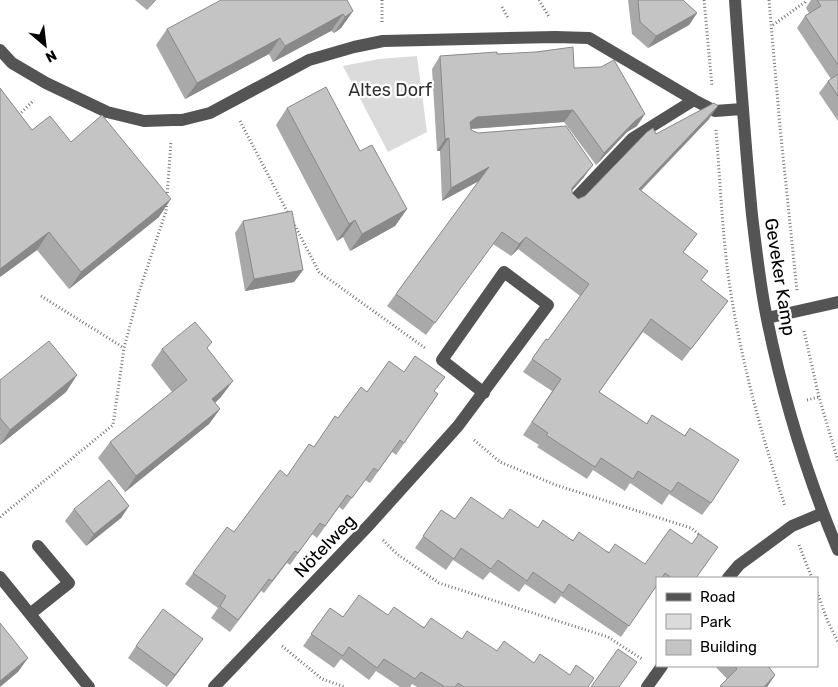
<svg xmlns="http://www.w3.org/2000/svg" width="838" height="687" font-family="Rubik,sans-serif">
<style>
.green{fill:#dbdbdb}
.lines{fill:none;stroke-linecap:round;stroke-linejoin:round}
.path{stroke:#767676;stroke-width:3;stroke-dasharray:1 2.5;stroke-linecap:butt}
.minor{stroke:#545454;stroke-width:12}
.wall{fill:#a9a9a9}
.shaded-wall{fill:#898989}
.building{fill:#c4c4c4;stroke:#898989}
.labels{text-anchor:middle;stroke-width:4.5;stroke-linejoin:round;paint-order:stroke}
.park-label{font-size:18px;fill:#323232;stroke:#fff}
.street-label{font-size:18px;fill:#000;stroke:#fff}
</style>
<rect width="100%" height="100%" fill="#fff"/>
<path class="green" d="M417 56 427 132 388 152 343 66 379 59Z"/>
<g class="lines">
<path class="path" d="M382 0V22
M539 0 549 17
M704 0 712 86
M769 0 780 127 797 291
M502 7 508 18
M773 25 805 2V0
M19 115 34 100
M240 121 289 215
M716 130C720 178 722 227 728 274 739 353 760 431 785 506
M293 222 319 272 425 348
M41 296 124 348
M804 331 819 397 838 461
M807 400 819 397
M474 440 500 462 556 485 691 528 701 536
M0 517 113 425 124 348 139 292 166 211 171 141
M383 540 397 554 439 583 608 637 642 659
M799 545 812 578
M817 592 828 622 838 642
M282 646 322 679 345 687"/>
<path class="minor" d="M735 0C740 72 745 143 752 215 756 249 760 285 767 319 783 398 807 476 838 550
M0 50 12 63 46 83 107 112 144 121 173 120H182L210 113 309 60 354 47 383 41 555 37 589 38 694 100 715 111 742 109
M571 203 633 138 694 100
M767 318 838 302
M0 577 89 687
M728 578 739 565 792 526 823 513
M30 614 69 583 38 546
M214 687 369 525 458 426 548 305 504 272 442 360 484 393
M647 687 662 666"/>
</g>
<path class="wall" d="M135 0H156L147 10Z
M628 0H683L697 13 689 25 648 48 632 34Z
M811 0H838V121L819 93 828 81 831 79 797 28 805 16 809 13 806 8Z
M353 11 341 28 334 33 331 31 273 62 269 54 185 99 156 45 167 29Z
M497 54 574 68 637 126 627 132 596 165 564 122 471 129V130L584 177 572 191V193L578 199 585 196 656 134 709 119 641 191 697 234 683 253 708 271 701 280 728 301 682 361 643 332 599 392 646 424 652 415 684 436 690 428 711 503 702 515 669 494 662 505 630 483 625 491 593 470 587 479 537 447 539 445 523 435 552 391 523 372 546 339 548 340 580 296 518 249 511 256 493 244 426 335 387 306 480 180 442 201 440 151H437L432 69 440 56Z
M0 88 32 130 71 142 159 217 69 289 37 250 0 277Z
M287 108 360 151 407 209 395 226 350 251 343 237 337 241 276 125Z
M243 221 303 270 294 282 245 291 235 233Z
M162 349H207L221 397 215 403 220 409 209 424 125 492 98 458 110 442 172 392 151 365Z
M77 375 66 392 0 445V380Z
M367 392H434L438 394 396 455 392 452 370 483 365 480 343 510 339 507 317 538 312 534 290 565 287 563 264 593 261 591 230 632 211 618 218 608 185 584 193 573 234 532 287 476 314 447 338 418Z
M129 506 121 518 86 546 65 521 74 509Z
M441 510 455 519H503L538 528 645 564 696 578H657V585L621 637 561 596 555 604 525 584 519 592 490 572 483 580 453 560 446 570 415 548Z
M330 608 343 617 388 615 534 663 588 687H417L412 684 410 687H400L376 671 369 680 341 659 334 668 303 646Z
M136 646 194 651 167 687 128 658Z
M715 666H768L775 675 767 687H720L727 679Z"/>
<path class="shaded-wall" d="M155 0H156L147 10Z
M353 11 341 28 334 33 345 17Z
M697 13 689 25 648 48 656 36Z
M343 14 331 31 273 62 285 46Z
M280 38 269 54 185 99 197 83Z
M718 106 709 119 630 201 639 189Z
M573 110 564 122 468 129 470 122 477 117Z
M645 114 637 126 627 132 596 165 604 153 636 120Z
M449 138 440 151H437L445 139Z
M593 165 584 177 563 201 572 188Z
M489 167 481 180 442 201 451 188Z
M171 199 159 217 69 289 81 272Z
M407 209 395 226 350 251 362 234Z
M355 220 343 237 337 241 349 224Z
M49 232 37 250 0 277V269Z
M526 237 518 249 511 256 519 244Z
M303 270 294 282 245 291 254 279Z
M77 375 66 392 0 445 10 430Z
M233 381 221 397 201 415 212 399Z
M220 409 209 424 125 492 136 476Z
M129 506 121 518 86 546 94 534Z
M203 639 167 687 175 675Z
M28 658 18 672 0 687V681Z
M775 675 767 687H764Z"/>
<path class="building" d="M221 0H347L353 11 345 17 343 14 285 46 280 38 197 83 167 29Z
M638 0H683L697 13 656 36 640 22Z
M817 0H838V65L805 16 821 6Z
M573 47 574 68 601 67 614 60 645 114 636 120 604 153 573 110 477 117 470 122 471 130 478 133 566 126 593 165 572 188V193L578 199 585 196 647 132 653 128 656 134 714 103 718 106 639 189 697 234 683 252 708 271 701 280 728 301 691 349 651 319 599 392 647 424 652 415 685 436 690 428 739 460 711 503 678 482 671 492 638 471 633 479 601 458 595 467 546 435 548 433 532 422 561 379 532 359 546 339 548 340 589 284 526 237 519 244 502 232 435 323 396 294 489 167 451 188 449 138 445 139 440 56 497 52V54L536 52Z
M838 74V96L828 81Z
M326 87 360 151 372 145 407 209 362 234 355 220 349 224 287 108Z
M0 88 32 130 50 116 71 142 102 115 171 199 81 272 49 232 0 269Z
M292 211 303 270 254 279 243 221Z
M195 322 212 342 207 348 233 381 212 399 220 409 136 476 110 442 187 380 162 349Z
M49 341 77 375 10 430 0 418V380Z
M415 356 445 377 434 391 438 394 404 443 400 440 378 471 374 468 352 498 347 495 325 526 320 523 298 553 295 551 272 581 269 579 238 620 220 606 226 596 193 573 227 527 234 532 280 470 287 476 309 444 314 447 335 416 338 418 361 387 367 392 389 361 404 372Z
M109 480 129 506 94 534 74 509Z
M471 497 503 519 510 509 538 528 543 520 573 541 579 532 609 553 615 544 645 564 670 529 692 544 699 534 718 547 696 578H672L665 573 662 578H657V585L629 626 569 584 563 593 533 572 527 581 498 560 491 569 461 548 454 559 423 536 441 510 455 519Z
M359 595 388 615 394 607 424 628 431 618 462 639 467 631 497 651 504 641 534 663 540 654 570 675 576 665 594 678 588 687H464L458 683 455 687H445L421 672 415 679 384 659 377 668 349 647 343 656 311 634 330 608 343 617Z
M163 609 203 639 175 675 136 646Z
M0 623 28 658 0 681Z
M618 649 637 662 619 687H591Z
M735 666H768L775 675 764 687H722L720 686 737 669Z"/>
<g class="labels">
<g class="park-label">
<text x="390" y="96">Altes Dorf</text>
</g>
<g class="street-label">
<text transform="translate(780 277) rotate(81)" y="6">Geveker Kamp</text>
<text transform="translate(325 546) rotate(-46)" y="6">Nötelweg</text>
</g>
</g>
<rect x="656" y="577" width="162" height="90" fill="#ffffff" stroke="#999999"/>
<rect x="666" y="593" width="25" height="8" fill="#545454" stroke="#999999"/>
<text x="700" y="602" font-size="15" fill="#000000">Road</text>
<rect x="666" y="614" width="25" height="15" fill="#dbdbdb" stroke="#999999"/>
<text x="700" y="627" font-size="15" fill="#000000">Park</text>
<rect x="666" y="640" width="25" height="15" fill="#c4c4c4" stroke="#999999"/>
<text x="700" y="652" font-size="15" fill="#000000">Building</text>
<g transform="translate(45 45) rotate(152)" stroke="#ffffff" stroke-width="4" paint-order="stroke">
<path d="M0-4L9 19L0 12L-9 19Z" fill="#000000"/>
<text y="-8" font-size="14" font-weight="bold" text-anchor="middle" fill="#000000">N</text>
</g>
</svg>
